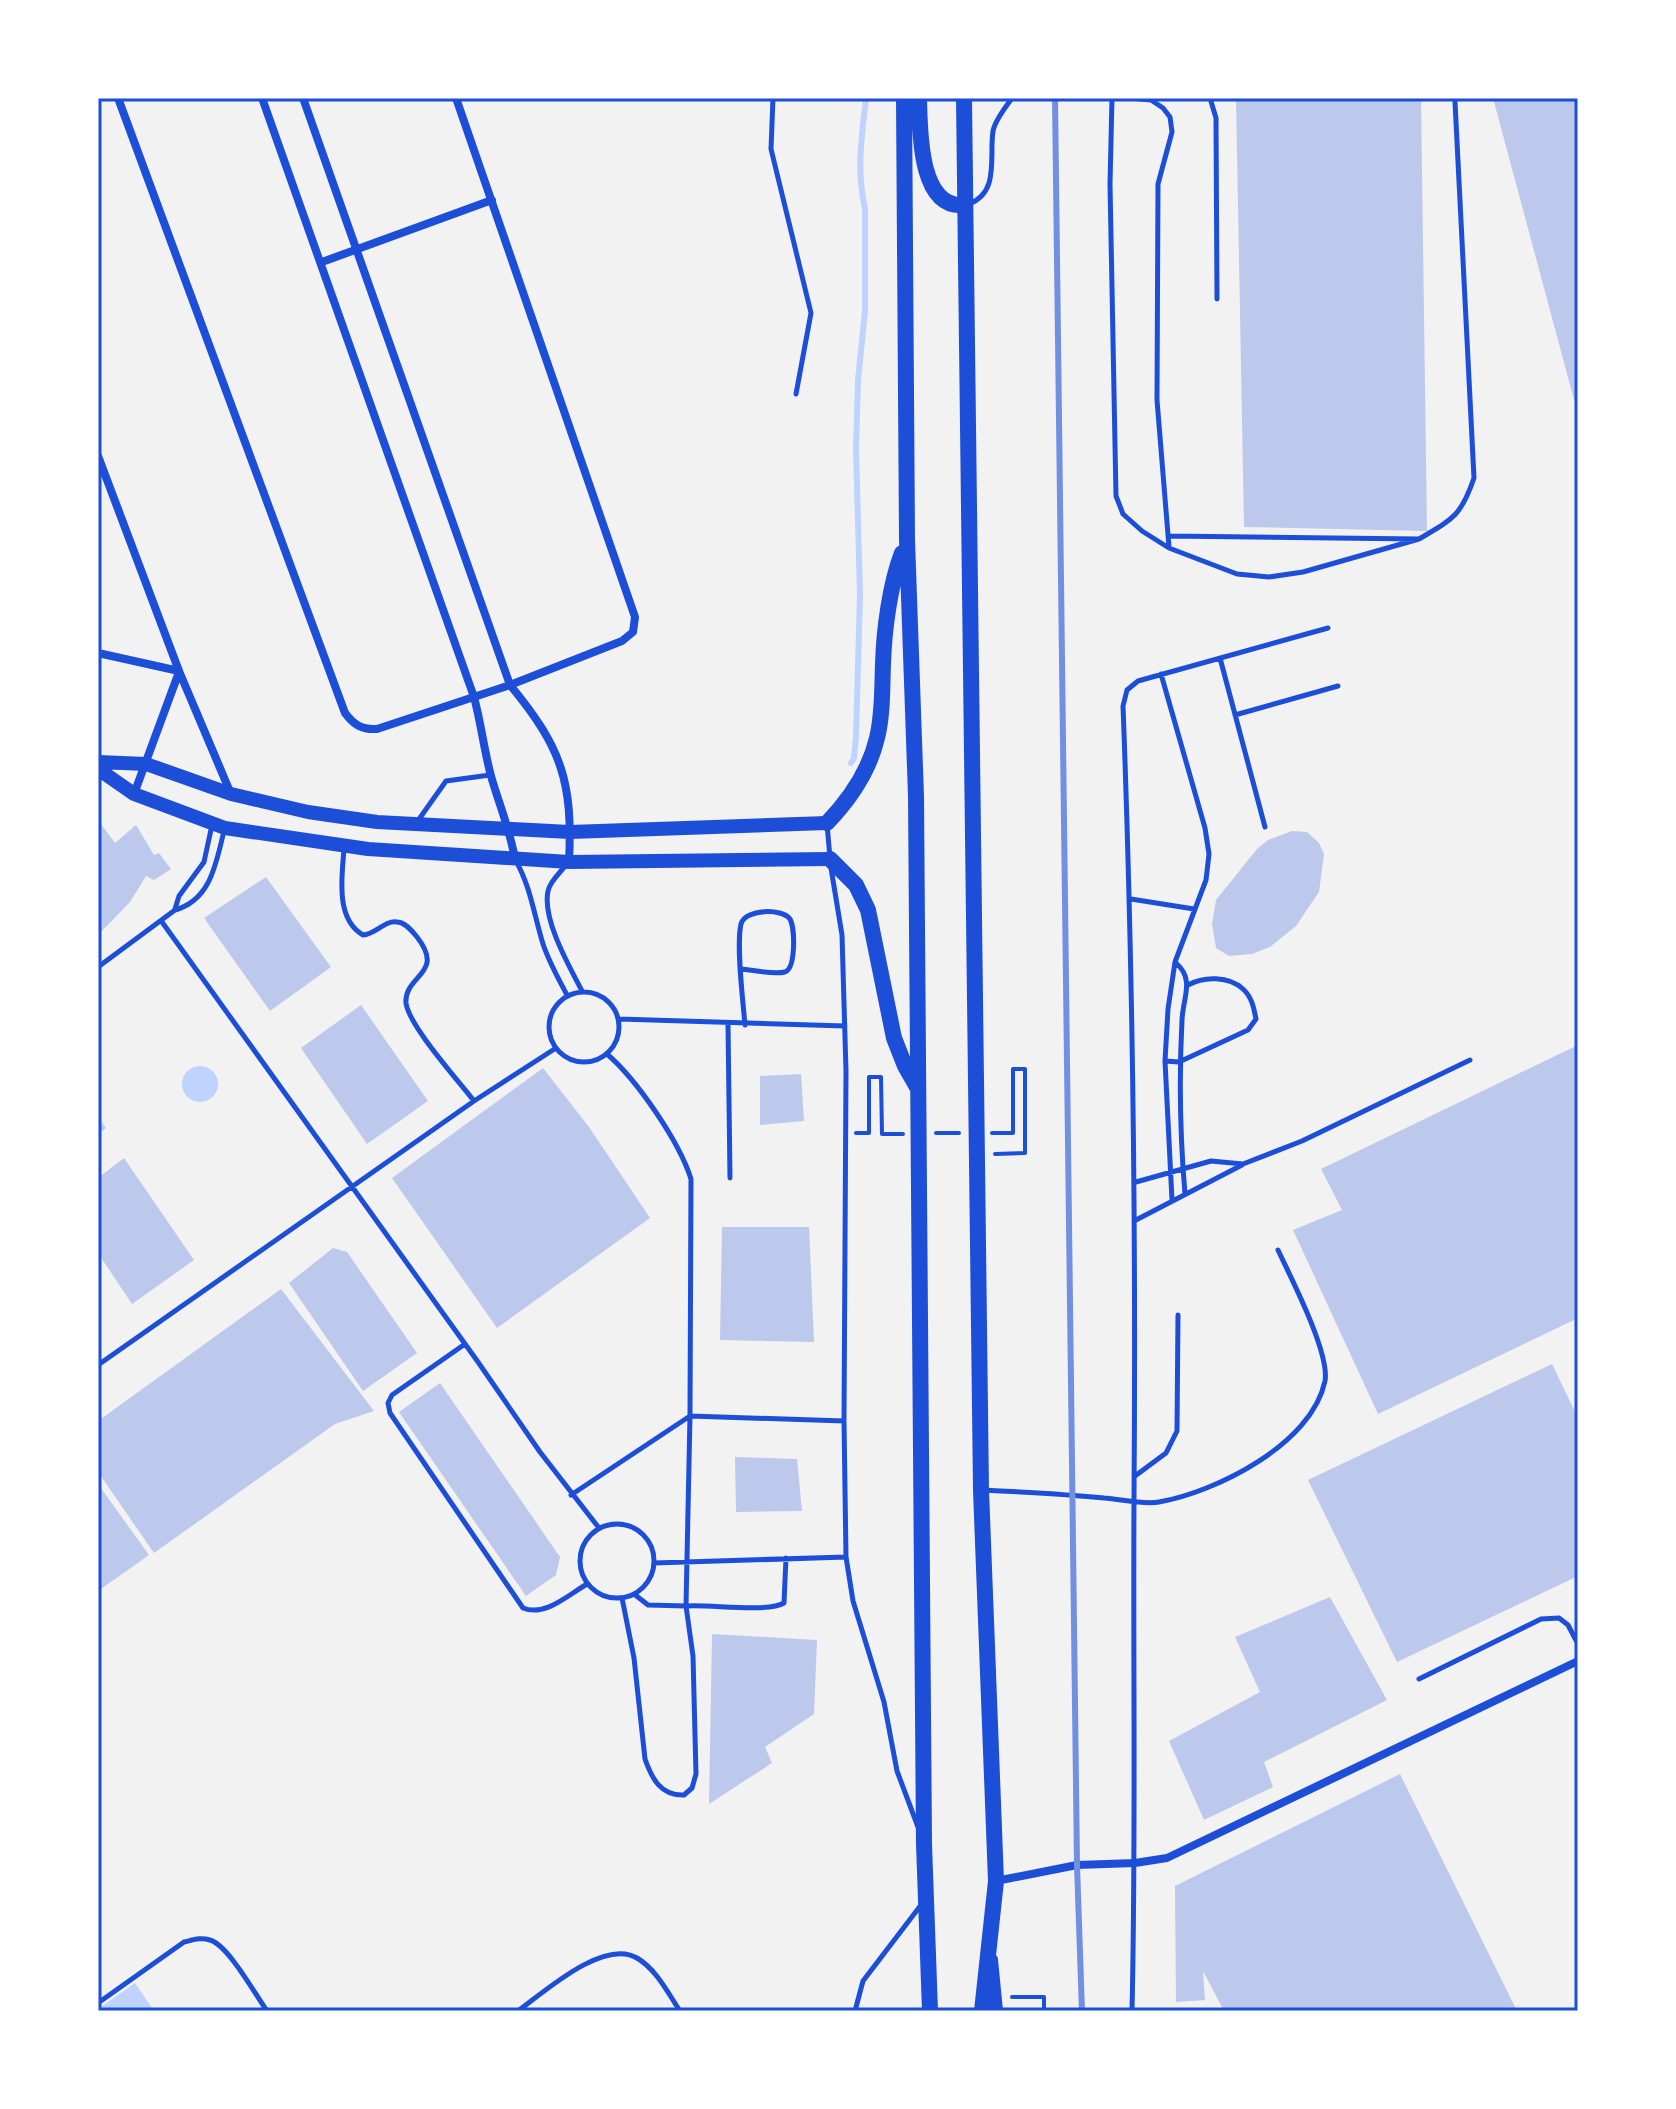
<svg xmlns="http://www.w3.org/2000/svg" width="1676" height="2109" font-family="Rubik,sans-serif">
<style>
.water{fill:#bfd3fe}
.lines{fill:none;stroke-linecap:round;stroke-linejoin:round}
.stream{stroke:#bfd3fe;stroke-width:6}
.building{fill:#bdc9ec}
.path{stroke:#1d4ed8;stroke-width:4}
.service{stroke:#1d4ed8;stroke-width:5}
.minor{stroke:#1d4ed8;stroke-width:8}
.tertiary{stroke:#1d4ed8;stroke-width:14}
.secondary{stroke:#1d4ed8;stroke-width:14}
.primary{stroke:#1d4ed8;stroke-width:16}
.rail{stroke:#7290e2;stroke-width:6}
.neatline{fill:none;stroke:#1d4ed8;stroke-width:3}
</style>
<rect width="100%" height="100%" fill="#f2f2f2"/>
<path class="water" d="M182 1084a18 18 0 1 1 36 0a18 18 0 1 1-36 0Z
M135 1983 154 2011H98V2009Z"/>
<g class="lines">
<path class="stream" d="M851 763 854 758 856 736 860 595 856 449 858 380 865 311V208C856 171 862 135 866 98"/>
</g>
<path class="building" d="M1236 98H1421L1427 531 1244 527Z
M1493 98H1578V411H1577Z
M98 820 115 843 136 825 154 855 159 853 171 869 154 880 146 876 130 902 98 935Z
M1292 831 1307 832 1319 843 1324 854 1319 892 1296 926 1270 947 1252 954 1229 956 1216 948 1212 924 1216 900 1257 849 1268 840Z
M266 877 331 967 270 1011 204 918Z
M361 1005 428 1101 367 1144 301 1048Z
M1578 1045V1318L1378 1414 1293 1230 1342 1210 1321 1169Z
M543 1068 589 1127 650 1218 497 1328 392 1178Z
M801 1074 804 1121 760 1125V1076Z
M98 1117 106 1128 98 1134Z
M124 1158 194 1260 132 1304 98 1253V1178Z
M722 1227H809L814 1342 720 1340Z
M333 1248 347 1252 417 1353 363 1391 289 1283Z
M281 1289 374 1411 335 1424 154 1553 98 1472V1421Z
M1552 1364 1578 1418V1576L1397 1662 1308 1480Z
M440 1383 560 1557 556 1575 526 1596 399 1412Z
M735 1457 797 1459 802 1511 736 1512Z
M98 1484 149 1555 98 1591Z
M1330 1597 1387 1700 1264 1762 1273 1787 1204 1820 1169 1741 1260 1692 1235 1637Z
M712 1634 817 1640 814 1714 765 1747 772 1763 709 1804Z
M1400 1774 1517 2011H1224L1203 1971 1205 2000 1176 2002 1175 1886Z"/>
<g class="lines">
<path class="path" d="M856 1133H869V1077H881L882 1134H903
M936 1133H959
M992 1133H1013V1069H1025V1153L995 1154
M1012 1997H1044V2011"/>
<path class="service" d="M773 98 771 149 811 313 796 394
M1112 98 1110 184 1116 496 1123 514 1142 531 1169 548 1237 574 1269 577 1303 572 1419 539
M1129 98 1151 100 1163 108 1170 117 1172 132 1158 184 1157 400 1169 547
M1210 98 1216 118 1217 299
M969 204C1000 192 989 157 993 131 995 120 1005 108 1012 98
M1169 536 1419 539C1453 519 1461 516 1474 478L1455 102
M1220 658 1265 827
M1161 674 1205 828 1209 854 1206 880 1175 962 1168 1009 1165 1061 1172 1200
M1235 715 1338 686
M417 822 446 781 490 775
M827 824 830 858
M344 849C342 876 335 919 363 935 376 934 385 920 397 922 405 922 412 931 417 937 446 974 404 975 406 1003 409 1026 458 1080 474 1101
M516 861C531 888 534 915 543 944 549 962 558 978 567 995
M566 865C560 873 550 881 548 891 542 919 569 966 582 991
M831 868 842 935 846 1071 844 1421 846 1557 853 1601 884 1702 897 1771 918 1827
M1131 899 1194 909
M175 909 179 896 204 862 212 825
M162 922 478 1362 540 1452 599 1528
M1176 963C1195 980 1183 997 1182 1020 1179 1078 1180 1136 1185 1194
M98 967 175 910C211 900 216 863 224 831
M741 969C753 970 773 975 785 972 796 968 795 928 790 919 782 908 745 909 741 924 736 945 743 1001 745 1025
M549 1027a35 35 0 1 1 70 0a35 35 0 1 1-70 0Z
M619 1019 845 1026
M728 1024 730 1178
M607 1054C637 1080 679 1141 691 1179L690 1416 686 1606 648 1605 634 1594
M1165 1061 1179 1062 1248 1030 1256 1019C1254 1009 1252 997 1243 989 1229 976 1204 976 1188 985
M1136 1182 1211 1161 1243 1164 1302 1141 1470 1060
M1136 1220 1242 1165
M465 1344 392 1395 388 1403 390 1413 523 1608C545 1617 568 1595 587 1584
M98 1365 474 1101 556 1048
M1135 1476 1166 1453 1177 1431 1178 1315
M982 1490C1023 1492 1064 1494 1104 1498 1121 1499 1143 1505 1159 1502 1216 1492 1312 1444 1325 1381 1330 1353 1291 1278 1278 1250
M571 1495 690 1416 844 1421
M580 1561a37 37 0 1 1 74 0a37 37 0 1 1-74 0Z
M654 1563 846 1557
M622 1598 634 1658 645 1759C652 1779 661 1796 684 1795L692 1788 696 1774 693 1656 686 1606C710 1604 767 1613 784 1603L786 1558
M1419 1679 1541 1619 1559 1618 1568 1625 1578 1644
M98 2003 184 1942C193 1940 200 1937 210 1940 228 1945 255 1994 267 2011
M518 2011C544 1992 604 1938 637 1958 656 1969 668 1993 680 2011
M855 2011 863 1981 921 1905
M1132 2011C1136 1840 1133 1670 1134 1499 1136 1234 1133 970 1123 706L1127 690 1138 681 1328 628"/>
<path class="minor" d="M118 98 345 713C354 725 362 730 377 729L510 685 622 641 633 632 635 617 456 98
M262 98 474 697C481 723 484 750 491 776 499 804 510 830 515 859
M303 98 510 685C562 748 573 782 569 862
M322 262 492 200
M98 456 179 671 231 794
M98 653 179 671
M134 794 179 672
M996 1881 1077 1865 1135 1863 1167 1858 1578 1661"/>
<path class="tertiary" d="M98 762 146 764 231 794 308 812 377 822 570 832 827 823
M98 769 134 794 225 828 368 849 569 862 830 859"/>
<path class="secondary" d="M991 1960 996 2011"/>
<path class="primary" d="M904 98 907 540 916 796 924 1844 930 2011
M919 98C920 127 918 209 964 205
M964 98 981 1490 996 1881 982 2011
M827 823C850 799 869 772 877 738 883 714 882 688 883 664 884 630 890 584 902 553
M830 859 856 885 868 910 894 1038 905 1066 917 1087"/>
<path class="rail" d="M1055 98 1077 1865 1082 2011"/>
</g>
<rect width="1676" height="2109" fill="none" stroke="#ffffff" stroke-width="200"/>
<rect x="100" y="100" width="1476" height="1909" class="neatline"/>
</svg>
